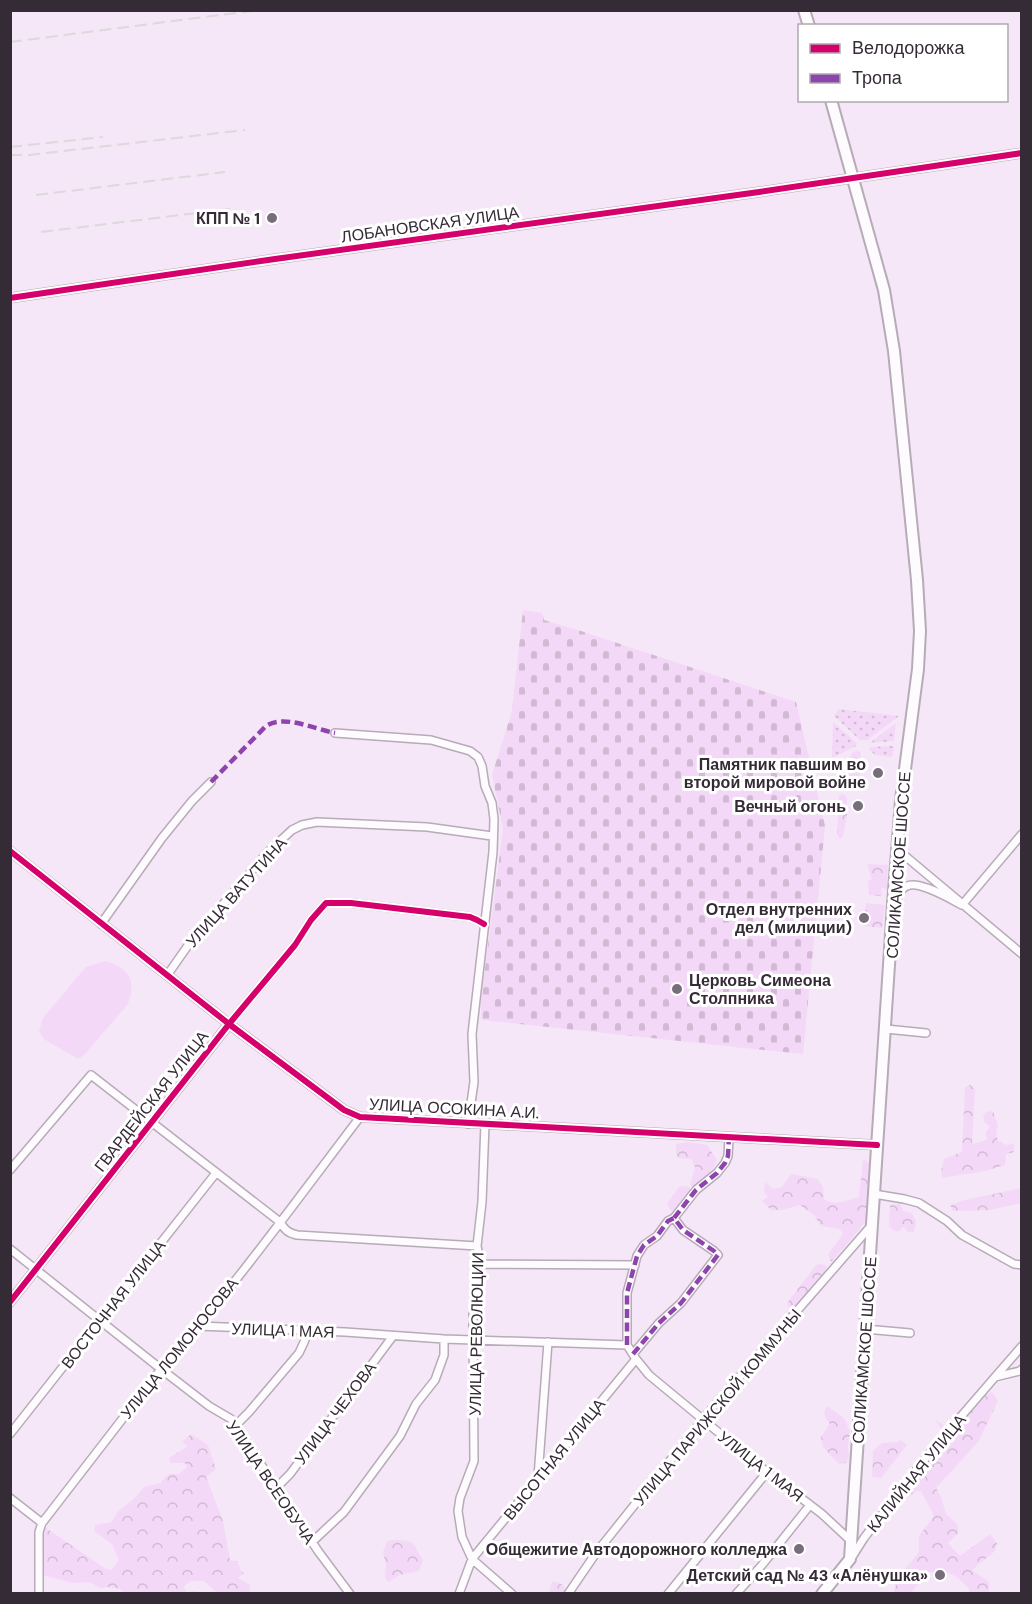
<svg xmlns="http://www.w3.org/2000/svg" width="1032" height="1604" font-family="'DM Sans',sans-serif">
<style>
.grass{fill:url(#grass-dots)}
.forest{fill:url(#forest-crowns)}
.cemetery{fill:url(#cemetery-stones)}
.pitch{fill:#f4d8f8}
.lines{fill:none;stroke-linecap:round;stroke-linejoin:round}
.minor-casing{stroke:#b6abb7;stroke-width:10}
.tertiary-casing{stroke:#b6abb7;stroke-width:11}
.trunk-casing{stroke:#b6abb7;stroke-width:14}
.minor{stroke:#fefbfe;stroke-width:7}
.tertiary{stroke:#fefbfe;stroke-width:8}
.trunk{stroke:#fefbfe;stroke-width:10}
.rail{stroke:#dcd8dc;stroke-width:2;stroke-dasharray:12 6;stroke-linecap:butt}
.quiet{stroke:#8e44ad;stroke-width:4.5;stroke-dasharray:9 4.5;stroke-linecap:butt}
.cycleway-casing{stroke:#fff;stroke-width:10}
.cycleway{stroke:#d6006c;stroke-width:6}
.poi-dot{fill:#786d7a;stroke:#fff;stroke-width:2}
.labels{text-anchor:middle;stroke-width:6;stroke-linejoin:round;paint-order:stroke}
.poi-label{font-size:16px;font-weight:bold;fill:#352b36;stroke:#fff;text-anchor:end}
.street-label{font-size:16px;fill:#352b36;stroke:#fff}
</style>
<defs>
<pattern id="grass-dots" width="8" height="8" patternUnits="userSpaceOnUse" patternTransform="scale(1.5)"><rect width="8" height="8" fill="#f4d8f8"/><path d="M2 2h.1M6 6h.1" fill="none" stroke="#d2bad5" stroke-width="1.8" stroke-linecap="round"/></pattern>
<pattern id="forest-crowns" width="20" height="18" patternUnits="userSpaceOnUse" patternTransform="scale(1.5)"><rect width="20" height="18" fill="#f4d8f8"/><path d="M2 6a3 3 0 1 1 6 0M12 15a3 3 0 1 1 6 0" fill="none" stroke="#d2bad5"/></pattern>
<pattern id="cemetery-stones" width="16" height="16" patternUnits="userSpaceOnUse" patternTransform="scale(1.5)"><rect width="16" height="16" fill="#f4d8f8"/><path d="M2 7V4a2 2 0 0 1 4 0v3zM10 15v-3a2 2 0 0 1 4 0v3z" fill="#d2bad5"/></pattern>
</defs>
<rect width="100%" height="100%" fill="#f5e7f7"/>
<path class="grass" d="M839 709 899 716 867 740H860L834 716Z
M833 722 857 743 856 746 832 758Z
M896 723 894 741 870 743Z
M894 746 892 757 875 755 869 749 870 747Z
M857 750 860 752 861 762 852 761 851 768 861 770 859 777 849 776 851 754Z"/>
<path class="forest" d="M844 794 847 798V816L843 836 842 838H839L837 833 839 795Z
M867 864 888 865 887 890 881 887 882 896 869 895 868 881 872 879Z
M866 903 885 905 882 928 864 926Z
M970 1085 975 1089 972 1144 987 1140V1136L985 1134 990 1126 985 1123 983 1116 986 1112 993 1111 998 1125 996 1133 998 1141 1007 1145 1014 1143V1152L1006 1154 1005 1165 985 1171 942 1178 941 1172 944 1159 962 1152 965 1087Z
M686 1142 707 1145 717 1160 714 1167 696 1187 690 1185 695 1167 691 1159 678 1158 676 1154V1144Z
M863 1159 869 1163 868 1204 865 1209 866 1220 860 1229 831 1262 828 1254 843 1234 840 1229 821 1226 814 1215 800 1205 782 1210H771L762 1201 768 1197 764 1192 765 1182 773 1189 782 1187 791 1174 818 1179 823 1187 824 1199C833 1207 847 1200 859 1197Z
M680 1186 690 1187V1192C686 1199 680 1203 677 1211 672 1212 669 1209 667 1204Z
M1021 1188V1203L990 1210 953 1211 950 1205 965 1200Z
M900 1203 903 1211 912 1213 916 1222 914 1232H908L904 1227 901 1228 900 1231H895L889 1226 890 1205Z
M821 1264 826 1266V1270L823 1275 796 1308 788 1307 787 1303 816 1265Z
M992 1392 998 1401 978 1442 936 1488 941 1497 946 1514 958 1525V1533L948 1543 960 1556 990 1534 997 1543 995 1551 972 1570 989 1582V1592L987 1593H969V1589C956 1573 948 1571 928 1572L911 1593 893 1594 898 1577 919 1552V1536L934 1516 921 1491H917L900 1503 898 1501 899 1497 950 1437 942 1430 935 1420 947 1427 978 1394H988Z
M827 1406 844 1418 850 1431 848 1447 849 1456 846 1463 839 1464 823 1447 821 1437 830 1424C825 1417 822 1414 827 1406Z
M191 1434 208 1445 216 1469 206 1477 223 1521 230 1560 237 1561C240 1566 239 1569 244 1573L238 1578 250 1585V1592L253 1593H217L204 1581H191L184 1586 186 1592 197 1591V1593H124L120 1589 108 1587 100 1588 90 1582 74 1583 42 1575V1528H46L106 1569 111 1570 119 1560 112 1544 94 1531 95 1525 112 1522 118 1511 133 1500 144 1487 161 1483C166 1474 169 1473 179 1474L187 1467 185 1463H170L169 1458 185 1448 187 1445 182 1442Z
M900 1439 907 1445 881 1478 872 1477 873 1451 882 1443 898 1442Z
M394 1540C418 1540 412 1544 423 1560L419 1571 399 1575 395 1578 388 1582 385 1577 386 1565 383 1552 387 1541Z
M552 1582C560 1582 562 1583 566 1590L561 1593H549Z"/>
<path class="cemetery" d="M523 610 542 613 544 620 581 631 796 702 825 826 803 1054 481 1020V999L503 829 492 775 512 711Z"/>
<path class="pitch" d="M105 961C128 967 138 982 127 1005L84 1055 78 1059 44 1039 39 1031 43 1018 86 967Z"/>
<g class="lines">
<defs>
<path id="minor" d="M335 733 431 740 470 751 478 757 482 766 485 786 492 803 494 819 493 852 472 1034 474 1082 468 1124
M898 850 1022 954
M895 901C898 896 901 888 907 886 919 880 950 899 962 905L1022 834
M101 924 162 838 192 801 211 782
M168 974 189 944 267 853 292 830 302 825 317 822 427 827 492 836
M229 1024 295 945 311 920 326 903H351L470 917 477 920 484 924
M886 1029 926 1033
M485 1124 482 1202 477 1246 479 1257 473 1316 474 1461 460 1498 458 1511 462 1537 472 1559 512 1594
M10 1170 91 1075 280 1222C285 1230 288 1233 297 1235L477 1246
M874 1194 904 1199 919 1203 947 1221 962 1235 1014 1264 1022 1265
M10 1249 161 1369 209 1406 231 1419 318 1551 350 1594
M478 1264 635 1265
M198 1326 345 1332 444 1339 627 1345
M865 1329 910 1333
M627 1345 636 1359 649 1375 758 1465 822 1514 851 1541
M627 1345V1293L637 1256 644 1245 657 1236 668 1221 674 1218
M633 1354 659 1323 681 1303 718 1255 714 1251 683 1230 674 1218 696 1190 717 1173 725 1163 728 1156 729 1137
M995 1377 1022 1346
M236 1425 249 1412 299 1353 305 1340 307 1331
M10 1434 216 1173
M538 1477 548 1342
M276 1488 290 1474 393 1336
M10 1498 42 1523
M312 1542 344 1512 400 1436 416 1404 435 1380 444 1355V1339
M852 1557 864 1538 932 1450 995 1377 1020 1371 1022 1369
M39 1594V1532L42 1523 161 1369C232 1290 296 1201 360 1117
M459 1594 472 1559 636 1359
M568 1594 596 1553 708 1413 870 1227
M668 1594 767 1472
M736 1594 762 1565 810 1505"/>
<path id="tertiary" d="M10 298 275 259 759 192 1022 153
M10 851 229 1024 344 1110 360 1117 877 1145
M10 1302 229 1024"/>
<path id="trunk" d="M804 10 809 26
M822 1594 850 1559 893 904 901 800 918 669 920 631 917 580 894 351 884 290 831 100"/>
</defs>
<use href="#minor" class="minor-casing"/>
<use href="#tertiary" class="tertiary-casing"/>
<use href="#trunk" class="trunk-casing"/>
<use href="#minor" class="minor"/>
<use href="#tertiary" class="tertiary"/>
<use href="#trunk" class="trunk"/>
<path class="rail" d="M10 42 259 10
M10 147 103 137
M10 155H29L245 130
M36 195 225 172
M41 232 230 209"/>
<path class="quiet" d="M211 782 266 726C284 714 314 729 335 733
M627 1345V1293L637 1256 644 1245 657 1236 668 1221 674 1218
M633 1354 659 1323 681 1303 718 1255 714 1251 683 1230 674 1218 696 1190 717 1173 725 1163 728 1156 729 1137"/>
<defs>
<path id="cycleway" d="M10 298 275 259 759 192 1022 153
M10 851 229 1024 344 1110 360 1117 877 1145
M10 1302 229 1024 295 945 311 920 326 903H351L470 917 477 920 484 924"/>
</defs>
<use href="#cycleway" class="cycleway-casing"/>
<use href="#cycleway" class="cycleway"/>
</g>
<g class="poi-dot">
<circle cx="272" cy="218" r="6"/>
<circle cx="878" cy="773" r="6"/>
<circle cx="858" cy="806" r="6"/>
<circle cx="864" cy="918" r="6"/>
<circle cx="677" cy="989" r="6"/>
<circle cx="799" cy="1549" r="6"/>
<circle cx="940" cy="1575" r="6"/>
</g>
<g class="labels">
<g class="poi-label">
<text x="260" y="224">КПП № 1</text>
<text x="866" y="770">Памятник павшим во<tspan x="866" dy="18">второй мировой войне</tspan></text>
<text x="846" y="812">Вечный огонь</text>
<text x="852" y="915">Отдел внутренних<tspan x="852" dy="18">дел (милиции)</tspan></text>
<text x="689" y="986" text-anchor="start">Церковь Симеона<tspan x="689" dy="18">Столпника</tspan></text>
<text x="787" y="1555">Общежитие Автодорожного колледжа</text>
<text x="928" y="1581">Детский сад № 43 «Алёнушка»</text>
</g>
<g class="street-label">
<text transform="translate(430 224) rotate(-8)" y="6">ЛОБАНОВСКАЯ УЛИЦА</text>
<text transform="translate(898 865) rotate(-86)" y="6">СОЛИКАМСКОЕ ШОССЕ</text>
<text transform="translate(236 892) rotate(-48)" y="6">УЛИЦА ВАТУТИНА</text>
<text transform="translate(151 1101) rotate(-52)" y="6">ГВАРДЕЙСКАЯ УЛИЦА</text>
<text transform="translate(454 1108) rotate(3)" y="6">УЛИЦА ОСОКИНА А.И.</text>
<text transform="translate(113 1304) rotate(-52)" y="6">ВОСТОЧНАЯ УЛИЦА</text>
<text transform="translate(283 1330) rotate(2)" y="6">УЛИЦА 1 МАЯ</text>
<text transform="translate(476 1334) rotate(-89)" y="6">УЛИЦА РЕВОЛЮЦИИ</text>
<text transform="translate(179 1348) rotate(-51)" y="6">УЛИЦА ЛОМОНОСОВА</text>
<text transform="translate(864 1350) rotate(-86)" y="6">СОЛИКАМСКОЕ ШОССЕ</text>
<text transform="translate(717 1407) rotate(-50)" y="6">УЛИЦА ПАРИЖСКОЙ КОММУНЫ</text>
<text transform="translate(335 1413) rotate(-53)" y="6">УЛИЦА ЧЕХОВА</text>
<text transform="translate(554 1459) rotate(-51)" y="6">ВЫСОТНАЯ УЛИЦА</text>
<text transform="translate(761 1466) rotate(38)" y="6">УЛИЦА 1 МАЯ</text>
<text transform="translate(916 1473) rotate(-51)" y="6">КАЛИЙНАЯ УЛИЦА</text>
<text transform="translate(271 1482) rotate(56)" y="6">УЛИЦА ВСЕОБУЧА</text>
</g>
</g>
<rect width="1032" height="1604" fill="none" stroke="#352b36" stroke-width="24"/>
<rect x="798" y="24" width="210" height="78" fill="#ffffff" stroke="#aeaaaf" stroke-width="1.5"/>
<rect x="810" y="44" width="30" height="9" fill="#d6006c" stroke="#aeaaaf" stroke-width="1.5"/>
<text x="852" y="54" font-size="18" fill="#352b36">Велодорожка</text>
<rect x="810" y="74" width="30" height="9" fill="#8e44ad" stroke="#aeaaaf" stroke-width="1.5"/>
<text x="852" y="84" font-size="18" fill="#352b36">Тропа</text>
</svg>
